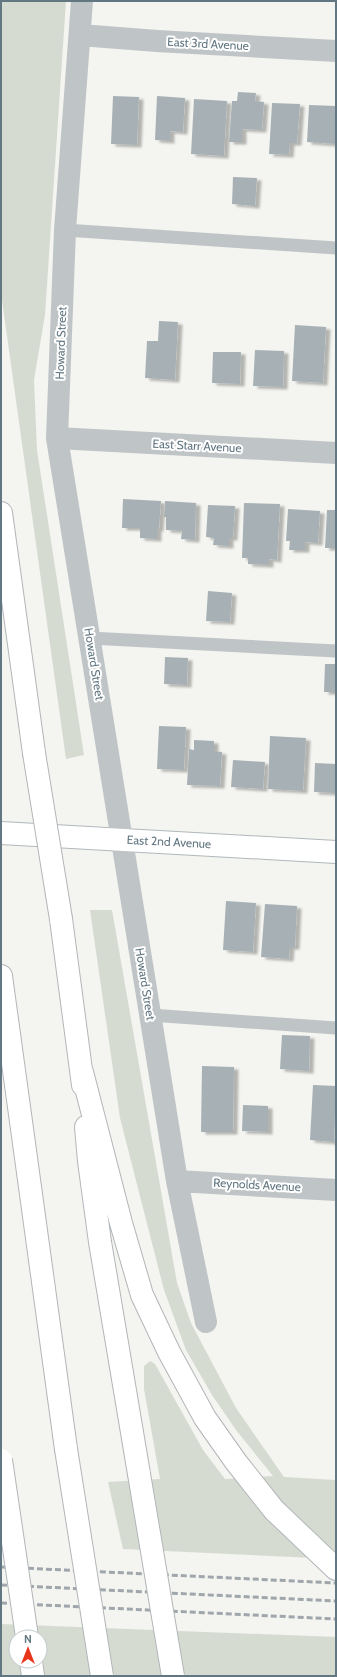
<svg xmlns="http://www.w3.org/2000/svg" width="337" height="1677" font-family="Cabin,sans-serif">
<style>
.green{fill:#d6dbd1;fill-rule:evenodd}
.building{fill:#a7b1b5;filter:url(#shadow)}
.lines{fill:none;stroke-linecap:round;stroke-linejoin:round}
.secondary-casing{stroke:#b1b8bb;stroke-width:24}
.highway-casing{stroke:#b2b6b9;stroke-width:24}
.lane{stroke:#bfc4c6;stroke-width:13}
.street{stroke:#bfc4c6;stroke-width:22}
.secondary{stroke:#fff;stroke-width:22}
.highway{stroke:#fff;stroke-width:22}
.rail{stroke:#9fa7ac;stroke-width:3;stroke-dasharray:6 3;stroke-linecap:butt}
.highway-bridge-casing{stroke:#b2b6b9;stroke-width:24;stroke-linecap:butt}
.highway-bridge{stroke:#fff;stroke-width:22}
.labels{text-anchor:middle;stroke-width:4;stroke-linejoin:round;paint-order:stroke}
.street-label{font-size:12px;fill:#627782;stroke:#fff}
</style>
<defs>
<filter id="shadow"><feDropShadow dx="4.5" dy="2.5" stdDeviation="1" flood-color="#0004"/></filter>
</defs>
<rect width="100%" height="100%" fill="#f4f4f0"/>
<path class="green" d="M1 1H66L45 315 34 380 37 450 84 755 66 759 1 293Z
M90 910H112L177 1283 191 1323 236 1408 284 1477 336 1480V1559L123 1549 108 1482 160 1479 144 1389V1366L150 1361 155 1364 203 1450 225 1479 273 1476 236 1430 212 1395 186 1350 164 1290 120 1118Z
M1 1624 336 1637V1676H1ZM16 1637H40V1661H16Z"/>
<path class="building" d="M238 92 256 93 255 101 264 102 262 130 242 129V142H229L232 101H237Z
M113 96 139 97 137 145 111 144Z
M157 96 185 98 183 132 170 131V141L155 140Z
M194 99 227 101 224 156 191 154Z
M272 103 300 104 297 143H290L289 155 269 154Z
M309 105 336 106V144L307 142Z
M233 177 257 178 255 206 232 204Z
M159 321 178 322 175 380 145 378 147 341H158Z
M295 325 326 327 323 383 292 381Z
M255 350 284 351 283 387 253 386Z
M213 352H241L240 384 212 383Z
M123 499 161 501 159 529H157V539L140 538V528H122Z
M165 501 196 503 195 540 181 539 182 531 166 530V517H164Z
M244 503 280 504 277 560 269 559V565L248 564V558H242Z
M208 505 235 506 233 538H229V546L213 545 214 538 206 537Z
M288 509 320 511 318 543 305 542V550H289L290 541H286Z
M327 510H336V548H325Z
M208 591 232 593 230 622 206 621Z
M165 657 188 658 187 685 164 684Z
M325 664H336V692H324Z
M159 726 186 727 184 770 157 769Z
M270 736 306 738 303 791 268 789Z
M194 740 214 741V751L222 752 220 786 187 785 189 749 194 750Z
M233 760 265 762 263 789 231 787Z
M315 763 336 764V793L314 792Z
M226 901 256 903 253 952 223 950Z
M265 904 297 906 295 947H290L289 959 261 957Z
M282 1035 310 1036 309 1071 280 1069Z
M202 1066 234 1067 233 1132H201Z
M313 1085 336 1086 334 1142 310 1140Z
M243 1105 268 1106V1132L242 1131Z"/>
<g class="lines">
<defs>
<path id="secondary" d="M1 833 336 852"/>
<path id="highway" d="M1 513 34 753
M61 919 83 1085
M1 976 66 1449
M82 1072 121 1223 142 1295 169 1352 205 1418 236 1462 274 1510 336 1569
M86 1127 89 1161 100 1242 139 1474
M31 1661 33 1676"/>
</defs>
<use href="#secondary" class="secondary-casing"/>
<use href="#highway" class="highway-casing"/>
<path class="lane" d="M65 230 336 248
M90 638 336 651
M150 1015 336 1028"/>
<path class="street" d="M82 1 65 230 57 438 177 1181 206 1322
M80 35 157 41 336 51
M57 438 336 453
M177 1181 336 1190"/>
<use href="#secondary" class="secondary"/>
<use href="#highway" class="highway"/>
<path class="rail" d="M1 1567 336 1583
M1 1585 336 1601
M1 1603 336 1619"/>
<defs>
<path id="highway-bridge" d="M34 753 61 919
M66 1449 102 1676
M1 1460 27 1637
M139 1474 173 1676"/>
</defs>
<use href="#highway-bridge" class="highway-bridge-casing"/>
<use href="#highway-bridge" class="highway-bridge"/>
</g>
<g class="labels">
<g class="street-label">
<text transform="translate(208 44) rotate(3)" y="4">East 3rd Avenue</text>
<text transform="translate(61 343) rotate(-88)" y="4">Howard Street</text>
<text transform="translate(197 446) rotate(3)" y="4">East Starr Avenue</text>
<text transform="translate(94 664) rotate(81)" y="4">Howard Street</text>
<text transform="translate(169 842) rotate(3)" y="4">East 2nd Avenue</text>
<text transform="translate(145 984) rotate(81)" y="4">Howard Street</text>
<text transform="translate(257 1185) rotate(3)" y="4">Reynolds Avenue</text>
</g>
</g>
<rect width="337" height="1677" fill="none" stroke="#627782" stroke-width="4"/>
<g transform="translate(28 1649)"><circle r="19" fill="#ffffff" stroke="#c0c9cd"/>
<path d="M0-3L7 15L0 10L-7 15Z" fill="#e9361b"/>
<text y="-6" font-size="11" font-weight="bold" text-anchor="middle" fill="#627782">N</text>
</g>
</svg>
